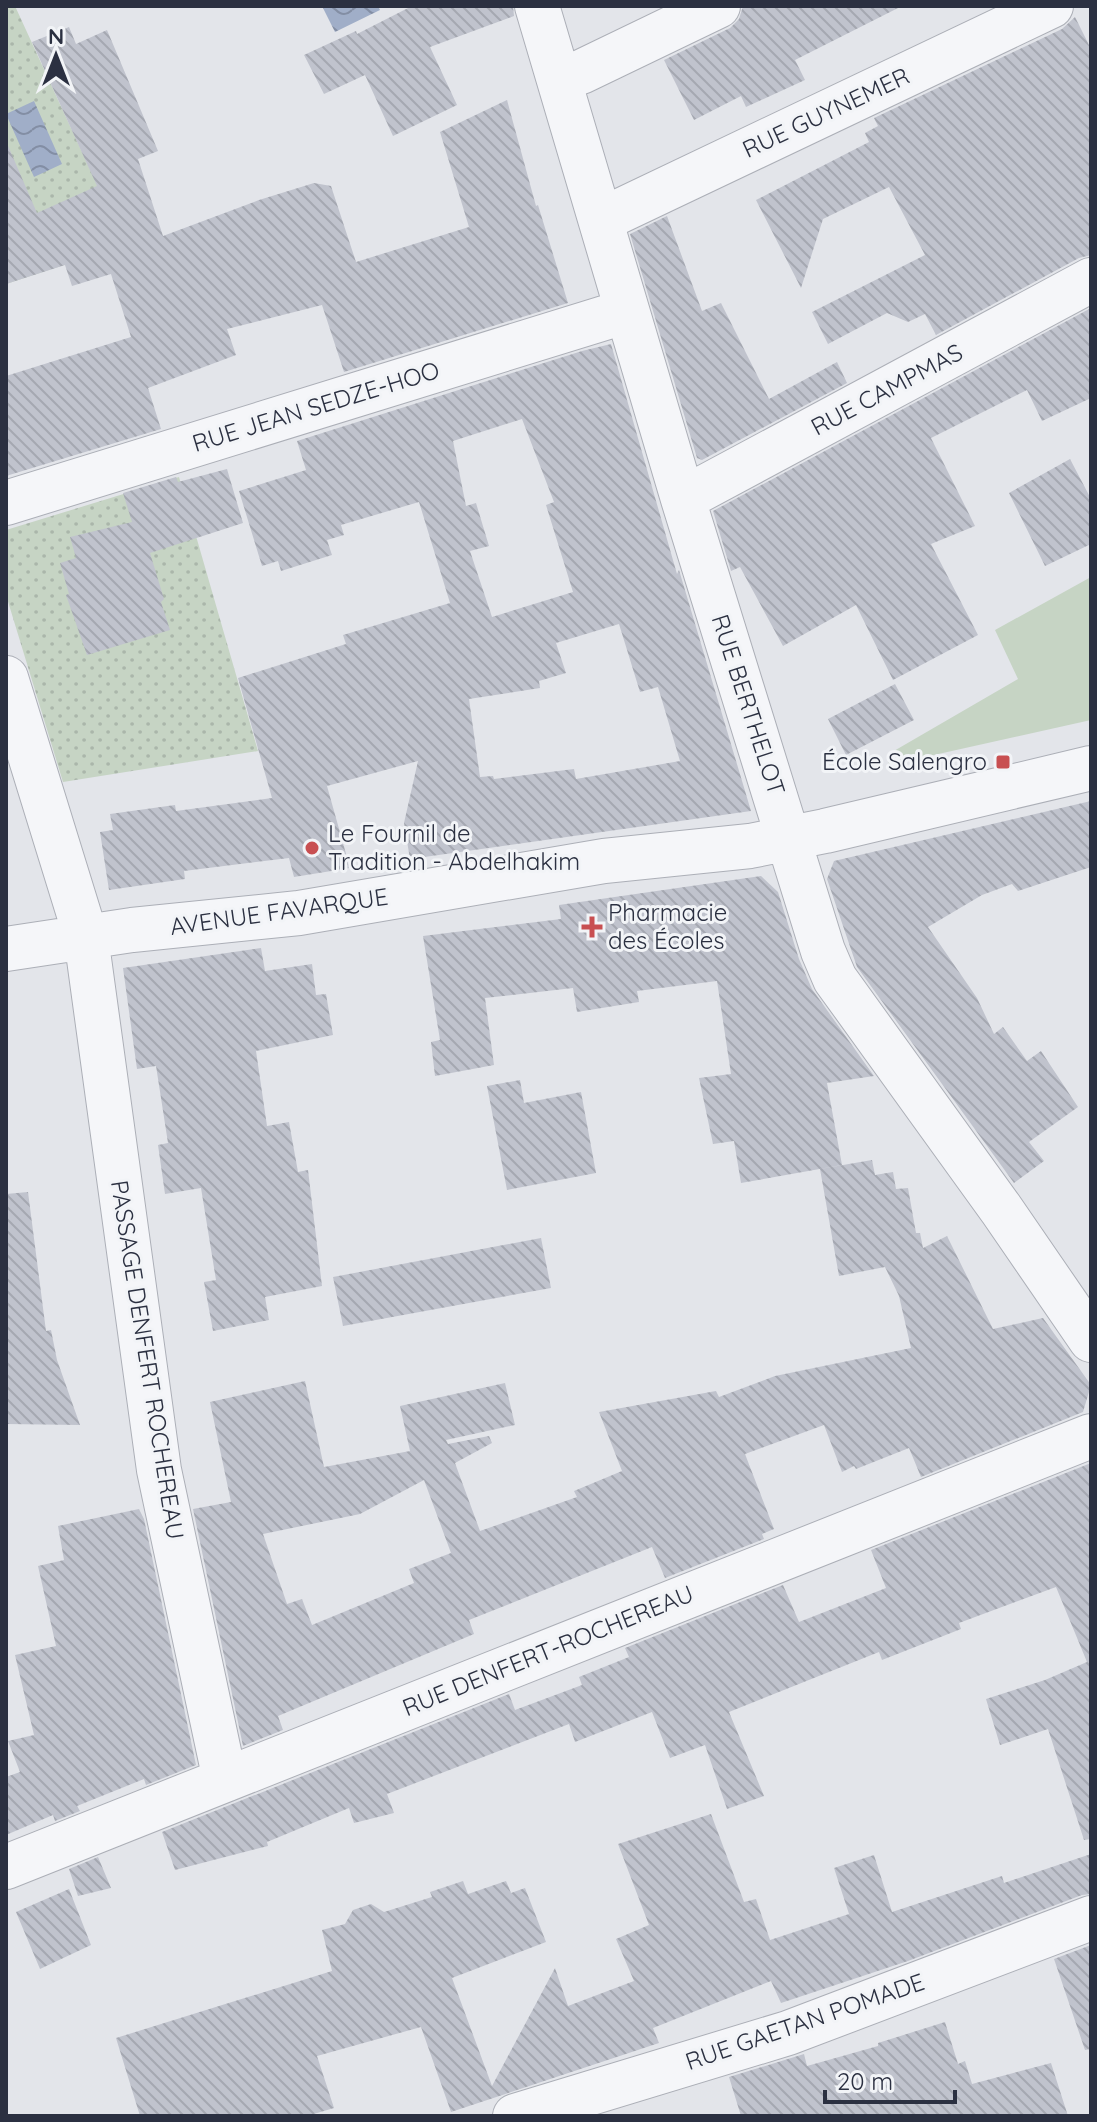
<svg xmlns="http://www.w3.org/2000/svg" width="1097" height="2122" font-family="Quicksand,sans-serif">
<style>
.green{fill:#c6d4c4}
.garden{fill:url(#garden-dots)}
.water{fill:url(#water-waves)}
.building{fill:url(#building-back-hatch);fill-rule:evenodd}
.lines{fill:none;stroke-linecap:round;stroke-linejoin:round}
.minor-casing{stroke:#acafb7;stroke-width:46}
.minor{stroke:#f5f6f9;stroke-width:44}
.poi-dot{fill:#c84f51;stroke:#f2f4f7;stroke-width:3}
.labels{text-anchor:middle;stroke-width:6;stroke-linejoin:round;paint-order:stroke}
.street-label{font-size:24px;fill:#2b3041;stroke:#f2f4f7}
.poi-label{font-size:24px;fill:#2b3041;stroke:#f2f4f7;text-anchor:start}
</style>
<defs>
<pattern id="garden-dots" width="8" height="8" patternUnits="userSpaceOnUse" patternTransform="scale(2)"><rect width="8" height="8" fill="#c6d4c4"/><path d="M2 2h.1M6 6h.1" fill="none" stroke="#aab6aa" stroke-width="1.8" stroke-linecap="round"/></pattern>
<pattern id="water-waves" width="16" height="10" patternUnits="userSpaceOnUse" patternTransform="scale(2)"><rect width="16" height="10" fill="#a0aec8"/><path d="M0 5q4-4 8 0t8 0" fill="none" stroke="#838ea4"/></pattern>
<pattern id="building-back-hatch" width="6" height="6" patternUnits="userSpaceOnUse" patternTransform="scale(2)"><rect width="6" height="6" fill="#c0c3cd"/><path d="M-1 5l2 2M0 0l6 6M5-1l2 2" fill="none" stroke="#a5a8b1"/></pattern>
</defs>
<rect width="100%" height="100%" fill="#e3e5ea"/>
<path class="green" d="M1091 577V720L889 765 887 755 1018 679 995 630Z"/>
<path class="garden" d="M6 6H15L126 248 104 252 6 284Z
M179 477 258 751 63 782 6 595V530Z"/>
<path class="water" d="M328 6H378L380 10 335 32 323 8Z
M34 101 62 164 34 177 6 114Z"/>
<path class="building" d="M412 6H513L514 16 430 47 457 105 393 136 365 75 324 94 304 55 356 31 357 34Z
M743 6H902L795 60 805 80 746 107 741 96 694 120 664 60 730 28 739 19Z
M1075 17 1091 49V255L1079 258 936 335 925 314 908 322 887 313 828 344 812 312 925 255 889 187 823 219 801 288 756 200 869 142 865 133 878 126 874 118 1062 29Z
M69 27 76 44 107 30 158 151 138 159 163 236 259 200 314 183 331 186 356 262 469 227 440 132 507 100 536 206 538 205 568 303 344 372 322 305 227 329 236 355 148 388 161 429 6 476V376L131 337 111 274 72 286 65 265 6 284V141L37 213 97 186 32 42Z
M667 216 702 311 721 303 769 399 837 362 847 383 702 460 697 458 630 234Z
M1091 308V398L1042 421 1027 390 931 438 975 526 931 544 978 635 893 680 856 605 783 646 740 567 731 571 713 511Z
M611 344 677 574 679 570 751 811 410 859 404 823 418 761 327 786 350 868 294 877 289 858 184 871 185 879 109 890 100 832 113 830 110 814 175 805 176 811 272 798 238 678 346 644 343 635 450 603 419 502 341 525 344 535 327 540 332 555 281 571 278 561 262 566 239 491 306 470 297 441 582 351ZM522 419 554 502 546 505 573 592 492 617 470 551 489 546 476 503 466 506 453 441ZM619 624 640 692 658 687 680 761 576 779 574 769 494 779 493 776 480 777 469 699 540 688 539 681 566 673 556 643Z
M1070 459 1091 499V544L1045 566 1009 493Z
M227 469 243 523 150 553 164 599 161 602 170 630 87 655 66 595 69 594 60 563 76 558 70 537 132 522 123 493 176 477 178 482Z
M895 684 914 720 846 755 828 719Z
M1091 801V867L1018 891 1012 884 982 895 928 927 977 998 994 1034 1003 1027 1027 1061 1041 1051 1078 1107 1029 1142 1044 1161 1014 1183 857 967 827 879 834 861Z
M761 876 778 892 799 959 812 989 874 1076 827 1083 842 1165 741 1183 734 1141 713 1144 699 1078 731 1074 717 981 637 991 639 1002 577 1012 573 988 485 998 494 1065 435 1076 431 1042 440 1040 423 936 561 919 559 905Z
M261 948 265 971 312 964 316 995 326 994 333 1035 256 1051 267 1126 289 1122 298 1172 308 1170 322 1286 265 1297 269 1320 213 1331 204 1282 216 1280 201 1188 165 1194 158 1145 168 1143 156 1066 137 1069 123 968Z
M520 1080 524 1103 581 1092 596 1173 507 1190 487 1086Z
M872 1160 875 1175 893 1172 896 1189 908 1188 916 1233H920L923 1248 947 1236 993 1329 1043 1318 1091 1385 1083 1412 921 1477 909 1448 856 1469 854 1466 842 1472 824 1425 745 1454 774 1529 762 1534 764 1539 665 1578 652 1547 469 1620 474 1634 278 1716 283 1730 243 1746 193 1509 231 1502 210 1402 305 1381 324 1467 410 1451 400 1406 505 1383 515 1425 446 1440 448 1444 489 1436 492 1443 455 1463 480 1531 577 1497 574 1491 622 1471 599 1412 716 1391 719 1397 775 1376 911 1348 899 1296 885 1267 839 1276 820 1169ZM424 1480 451 1553 409 1569 414 1583 312 1625 302 1599 287 1604 263 1534 360 1514Z
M28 1192 46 1331 51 1330 57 1360 80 1425 6 1424V1194Z
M541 1238 551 1288 343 1326 333 1277Z
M1091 1463V1839L1084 1840 1048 1729 1000 1745 986 1699 1045 1680 1087 1662 1056 1587 959 1623 961 1629 882 1660 879 1652 729 1712 764 1796 727 1809 705 1745 670 1758 652 1712 575 1742 569 1724 387 1794 394 1813 354 1823 349 1808 267 1842 268 1846 175 1870 162 1832 509 1694 515 1710 582 1685 579 1677 629 1657 625 1648 783 1585 799 1622 886 1588 871 1550Z
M139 1509 144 1519 196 1765 146 1785 144 1779 77 1806 80 1811 55 1821 53 1815 6 1835V1777L20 1772 8 1741 34 1735 15 1655 56 1646 38 1566 64 1560 58 1526Z
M711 1814 744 1902 756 1899 770 1940 849 1914 834 1868 874 1855 892 1912 1002 1876 1004 1883 1091 1854V1894L1082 1895 908 1961 781 2003 771 1981 653 2028 659 2043 451 2112 421 2027 317 2056 334 2108 307 2116H140L116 2038 332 1971 322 1930 345 1924 353 1910 371 1904 384 1912 432 1897 430 1892 463 1881 468 1894 506 1881 511 1893 525 1888 546 1942 452 1978 492 2086 555 1968 568 2006 634 1981 616 1939 649 1925 618 1844Z
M98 1857 111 1888 78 1896 69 1869Z
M69 1889 91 1945 40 1969 16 1912Z
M1091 1945V2049L1085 2050 1054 1959Z
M945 2022 958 2064 965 2061 972 2084 1051 2063 1068 2116H741L729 2077 804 2054 807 2066 878 2046V2043Z"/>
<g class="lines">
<defs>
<path id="minor" d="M537 6 683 499 823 951 835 979 1001 1209 1091 1340
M560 79 581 72 718 6
M601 220 1051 6
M683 499 1091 280
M6 503 627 311
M6 678 86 937 159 1470 225 1780
M6 949 132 930 299 913 604 861 750 846 825 831 1091 768
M6 1867 1091 1436
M515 2116 788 2033 1091 1918"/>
</defs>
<use href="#minor" class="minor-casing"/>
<use href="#minor" class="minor"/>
</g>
<g class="poi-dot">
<rect x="995" y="754" width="16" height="16" rx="4"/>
<circle cx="312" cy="848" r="8"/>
<path d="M588 915h8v8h8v8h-8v8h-8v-8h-8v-8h8z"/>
</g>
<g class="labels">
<g class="street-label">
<text transform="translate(826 113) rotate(-25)" y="8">RUE GUYNEMER</text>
<text transform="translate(887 390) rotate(-28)" y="8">RUE CAMPMAS</text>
<text transform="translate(316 407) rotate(-17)" y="8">RUE JEAN SEDZE-HOO</text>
<text transform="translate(748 705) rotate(72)" y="8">RUE BERTHELOT</text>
<text transform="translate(279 912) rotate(-8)" y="8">AVENUE FAVARQUE</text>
<text transform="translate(147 1360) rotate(81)" y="8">PASSAGE DENFERT ROCHEREAU</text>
<text transform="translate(548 1651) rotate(-22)" y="8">RUE DENFERT-ROCHEREAU</text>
<text transform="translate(805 2022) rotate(-19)" y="8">RUE GAETAN POMADE</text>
</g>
<g class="poi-label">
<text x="987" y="770" text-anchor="end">École Salengro</text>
<text x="328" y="842">Le Fournil de<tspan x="328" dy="28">Tradition - Abdelhakim</tspan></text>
<text x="608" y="921">Pharmacie<tspan x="608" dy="28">des Écoles</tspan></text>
</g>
</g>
<rect width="1097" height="2122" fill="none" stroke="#2b3041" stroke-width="16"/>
<g transform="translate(56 56)" stroke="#f2f4f7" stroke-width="6" paint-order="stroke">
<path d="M0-6L14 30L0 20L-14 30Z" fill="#2b3041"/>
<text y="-12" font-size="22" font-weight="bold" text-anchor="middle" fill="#2b3041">N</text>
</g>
<path d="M825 2090v12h130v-12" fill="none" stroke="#2b3041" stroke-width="4"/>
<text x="837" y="2090" font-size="24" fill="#2b3041" stroke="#f2f4f7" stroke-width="6" paint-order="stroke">20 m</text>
</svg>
